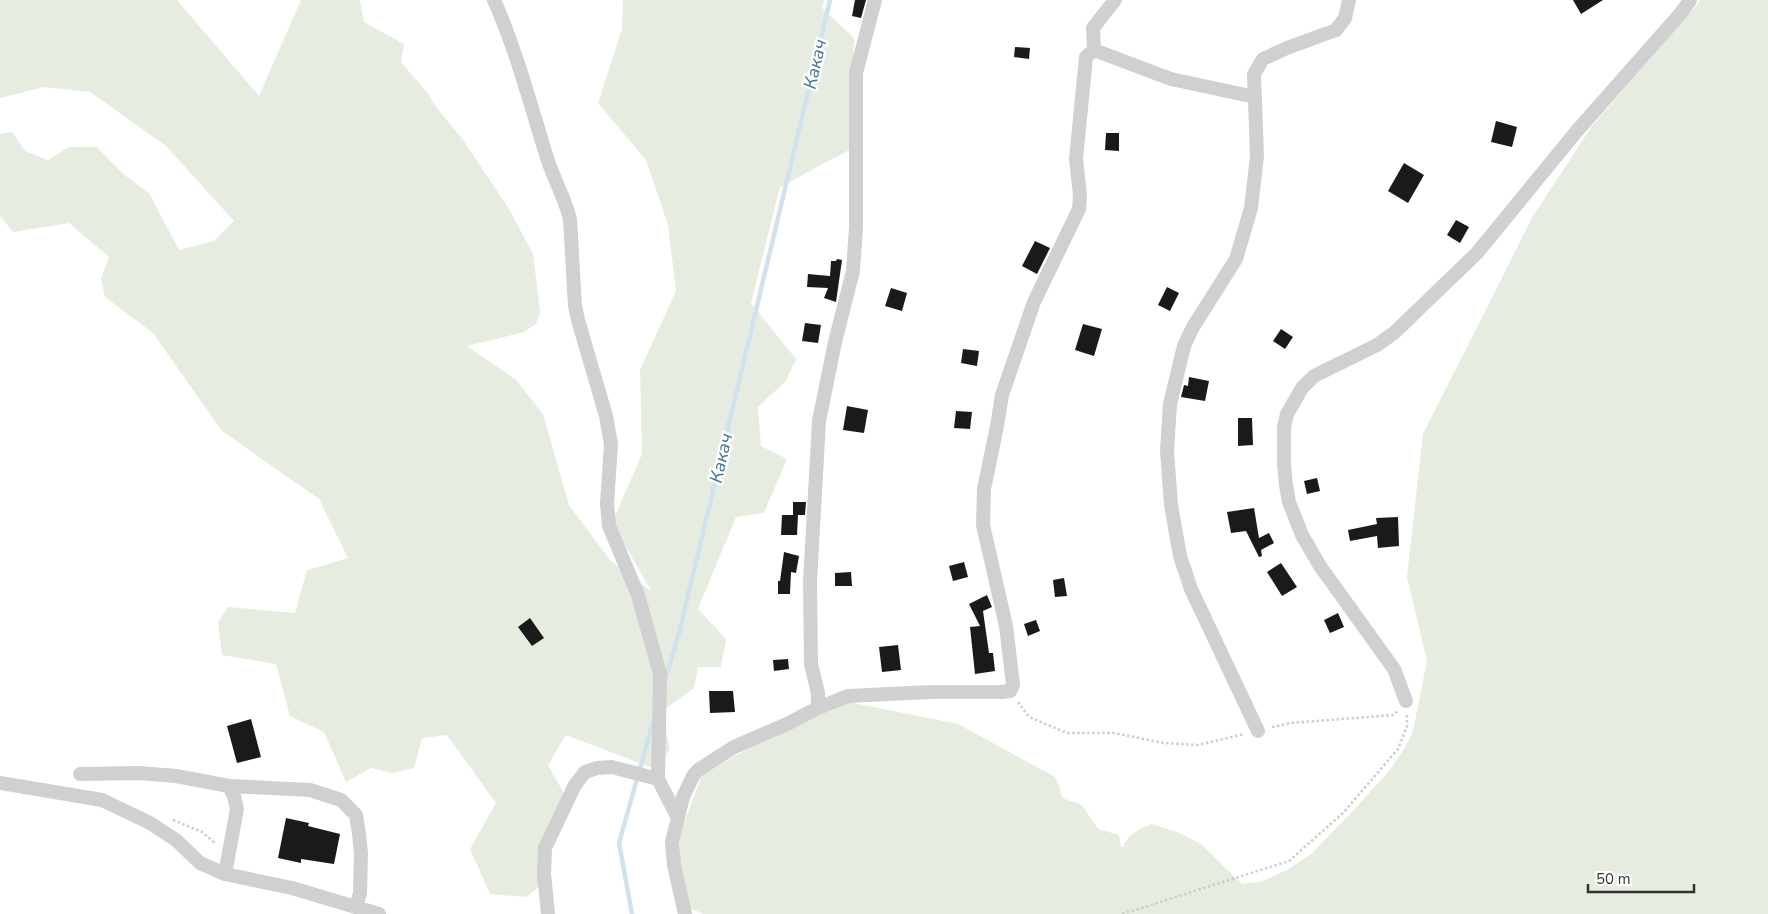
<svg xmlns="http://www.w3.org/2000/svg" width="1768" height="914" font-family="'Nunito Sans',sans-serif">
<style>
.green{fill:#e6ecdf}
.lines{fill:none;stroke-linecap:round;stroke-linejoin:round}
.stream{stroke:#cfe2ee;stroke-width:4.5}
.building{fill:#1a1a1a}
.path{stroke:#cdcdcd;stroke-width:2.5;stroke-dasharray:2.5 2.5;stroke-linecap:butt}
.minor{stroke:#d0d0d0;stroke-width:14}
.labels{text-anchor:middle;stroke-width:5;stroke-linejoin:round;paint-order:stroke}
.water-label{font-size:18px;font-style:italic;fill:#3f7597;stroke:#fff}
</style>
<rect width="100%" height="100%" fill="#fff"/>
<path class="green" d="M0 0H177L259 96 301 0H360L364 22 404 44 401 62 429 95 436 107 463 140 509 209 533 254 540 312 536 324 524 332 467 346 516 380 543 414 569 505 610 560 652 592 612 523 642 454 640 370 676 291 668 225 646 160 598 103 622 29 623 0H824L822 8 854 38 851 149 780 187 751 303 796 359 786 381 758 407 761 446 787 459 764 513 736 517 698 609 726 639 721 667H698L694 688 661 712 670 749 655 769 566 735 548 765 566 797 539 847 538 888 526 897 490 894 470 849 496 803 447 735 422 738 414 768 393 773 371 768 346 782 324 732 290 716 276 664 222 655 218 622 228 607 295 613 307 570 348 558 319 499 222 431 153 333 105 297 101 279 109 257 69 223 13 232 0 216V134L12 132 25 151 48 160 69 147H97L123 174 149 193 179 250 214 241 234 221 166 146 90 92 44 87 0 98Z
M1701 0H1768V914H705L691 909 679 870 680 834 702 775 834 699 958 724 1055 777 1059 786 1062 798 1082 805 1098 829 1119 835 1121 848C1128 843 1122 848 1126 841 1131 833 1143 827 1152 824L1177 832 1201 844 1242 884 1260 882 1287 870 1311 854 1350 814 1389 771 1404 749 1413 731 1427 661 1407 577 1423 434 1533 216 1592 126Z"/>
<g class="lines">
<path class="stream" d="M665 681 680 629 830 0
M632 914 619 843 653 722"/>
</g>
<path class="building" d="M855 0H866L861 18 852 16Z
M1573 0H1603L1581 14Z
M1015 47 1030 48 1029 59 1014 57Z
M1496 121 1517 127 1512 147 1491 142Z
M1106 133H1119V151L1105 150Z
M1404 163 1424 175 1408 203 1388 191Z
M1456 220 1469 227 1460 243 1447 235Z
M1035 241 1050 248 1037 274 1022 266Z
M837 259 842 260 836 302 824 298 828 288 807 287 808 274 830 276 831 261H836Z
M1167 287 1179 293 1170 311 1158 305Z
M891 288 907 293 902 311 885 306Z
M805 323 821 325 818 343 802 341Z
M1083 324 1102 329 1094 356 1075 350Z
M1281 329 1293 337 1285 349 1273 341Z
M963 349 979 351 977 366 961 363Z
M1189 377 1209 381 1205 401 1181 397 1184 385 1188 386Z
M847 406 868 410 864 433 843 430Z
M956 411 972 412 970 429 954 428Z
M1238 418H1252L1253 445 1238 446Z
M1317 478 1320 491 1307 494 1304 481Z
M793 502H806L805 515H793Z
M1254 508 1259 538 1269 533 1274 543 1261 550 1262 556 1259 557 1246 531 1231 533 1227 512Z
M782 515H798L797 535H781Z
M1398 517 1399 546 1378 548 1377 536 1350 541 1348 530 1377 524 1376 518Z
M784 552 799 556 796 573 791 572 790 594H778V581H780Z
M964 562 968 577 953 581 949 566Z
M1281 563 1297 587 1282 596 1267 572Z
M851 572 852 586H835V573Z
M1064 578 1067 596 1055 597 1053 580Z
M987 595 992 607 983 611 989 653H993L995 671 975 674 970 627 980 626 969 604Z
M1338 613 1344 627 1330 633 1324 620Z
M530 618 544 638 532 646 518 627Z
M1036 620 1040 631 1028 636 1024 624Z
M898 645 901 670 882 672 879 647Z
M788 659 789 669 774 671 773 660Z
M709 691H733L735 712 710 713Z
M251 719 261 757 237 763 227 726Z
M286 818 309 823 308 826 340 834 334 864 301 859V863L278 858Z"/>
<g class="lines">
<path class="path" d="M1018 702 1029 717 1067 733H1114L1164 743 1198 745 1244 734
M1272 727 1291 723 1394 715 1398 710
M173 820 202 832 216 844
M1122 914 1289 861 1343 813 1398 749 1407 726V713"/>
<path class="minor" d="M494 0C517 52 531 107 548 161 555 181 565 199 570 219L575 306 578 320 606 416 611 444 607 504 609 526 638 595 660 674 658 779
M1094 50 1171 79 1255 97
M1406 701 1394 669 1320 566 1302 535 1289 502 1286 485 1284 464V427L1287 414 1302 388 1314 376 1377 345 1394 333 1477 253 1576 132 1681 13 1690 0
M818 708 848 696 931 692H1002L1010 691 1013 685 1006 626 983 525 984 489 997 426 1002 395 1034 302 1079 209 1080 195 1076 159 1086 57 1094 50 1093 28 1115 0
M1258 731 1191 589 1180 556 1171 505 1167 451 1170 404 1184 346 1193 327 1236 259 1251 208 1257 156 1254 74 1263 59 1287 48 1336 30 1345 18 1349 0
M80 774 139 773 176 776 229 786 310 790 341 800 356 815 359 834 361 853 360 893 356 907
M0 783 102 800 150 823 176 840 200 863 225 874 292 888 379 914
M225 874 237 809 234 796 229 786
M548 914 544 874 545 848 575 785 585 772 597 768 612 767 658 779 678 818
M685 914 674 865 672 842 683 797 693 776 698 770 734 747 787 724 818 708V693L811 664 810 582 819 421 835 342 853 271 856 227V73L875 0"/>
</g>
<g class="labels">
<g class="water-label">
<text transform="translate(815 64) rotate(-77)" y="6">Какач</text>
<text transform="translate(721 458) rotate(-77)" y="6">Какач</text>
</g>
</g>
<path d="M1588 884v8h106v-8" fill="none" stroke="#333333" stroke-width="2.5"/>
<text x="1596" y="884" font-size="15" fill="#333333" stroke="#ffffff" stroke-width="4" paint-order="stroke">50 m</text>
</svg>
